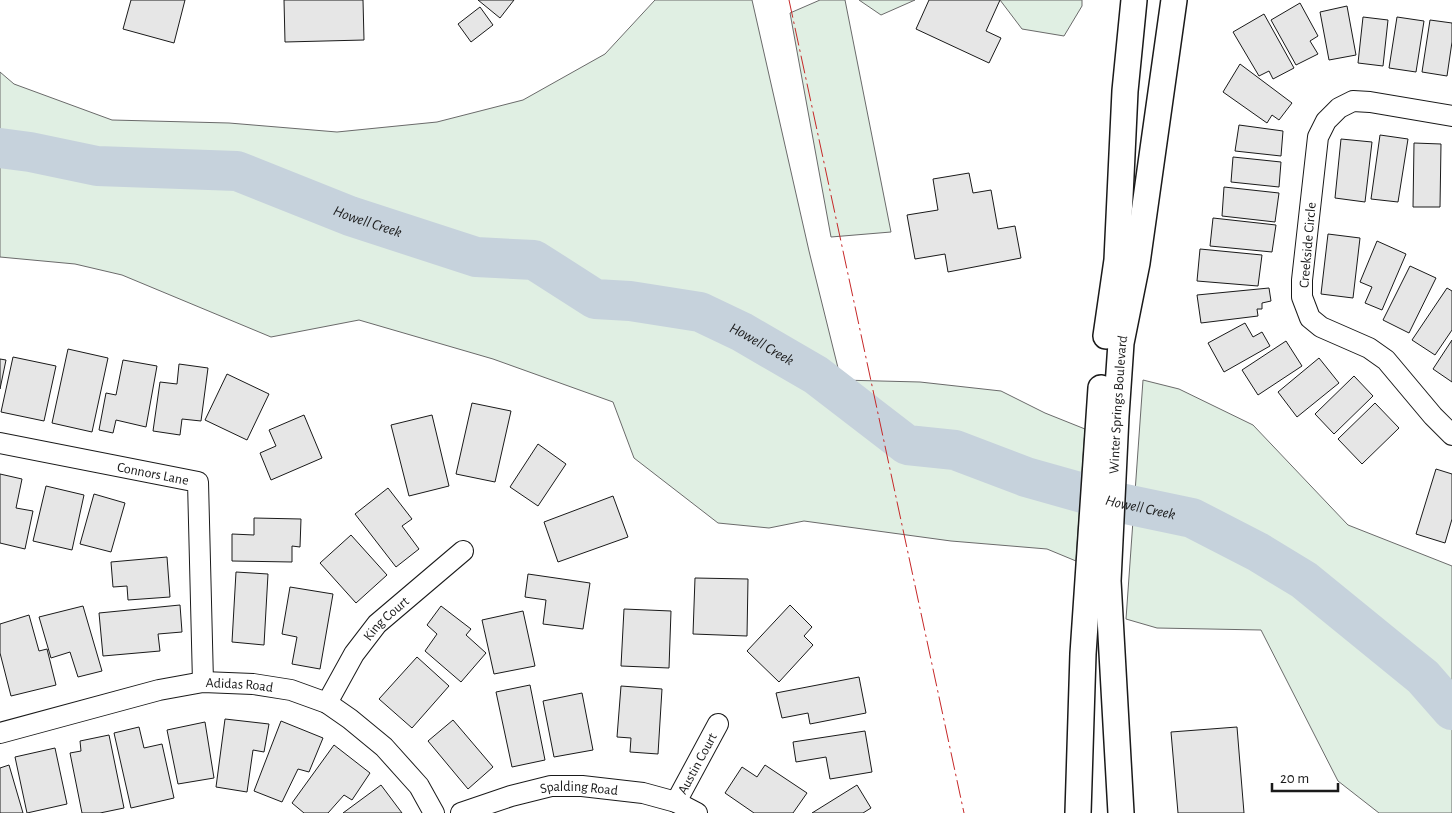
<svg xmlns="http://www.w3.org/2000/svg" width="1452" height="813" font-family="'Alegreya Sans',sans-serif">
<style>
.green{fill:#e0efe3;stroke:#6a6a6a}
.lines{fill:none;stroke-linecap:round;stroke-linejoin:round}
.river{stroke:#c6d2dc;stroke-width:40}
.building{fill:#e6e6e6;stroke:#1a1a1a}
.minor-casing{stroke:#1a1a1a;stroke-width:22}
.tertiary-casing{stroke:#1a1a1a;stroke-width:28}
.minor{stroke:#fff;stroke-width:20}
.tertiary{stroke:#fff;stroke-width:25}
.power{stroke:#c62828;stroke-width:1;stroke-dasharray:18 4 2.5 4;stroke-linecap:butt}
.labels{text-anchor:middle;stroke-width:4;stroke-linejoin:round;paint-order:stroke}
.street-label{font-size:14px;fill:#1a1a1a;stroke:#fff}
.water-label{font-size:15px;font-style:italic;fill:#1a1a1a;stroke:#fff}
</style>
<rect width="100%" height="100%" fill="#fff"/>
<path class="green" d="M655 0H752L809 251 841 380 920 382 1001 391 1045 413 1085 429 1076 561 1047 549 951 541 804 521 769 528 718 523 634 458 613 402 493 359 359 320 271 337 122 275 75 264 0 257V72L14 84 112 120 229 123 337 132 437 122 523 100 605 54Z
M820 0H845L891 232 831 237 790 13Z
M859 0H915L881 15Z
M1000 0H1082V6L1064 36 1022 29Z
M1143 380 1179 389 1253 425 1348 525 1452 566V813H1379L1338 781 1261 630 1157 628 1126 619Z"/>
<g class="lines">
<path class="river" id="s1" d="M0 148 30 152 97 166 237 171 350 216 476 257 534 260 595 299 630 301 700 312 742 332 816 375 907 445 955 450 1026 477 1111 501 1192 518 1258 552 1304 580 1423 677 1452 710"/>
</g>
<path class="building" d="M131 0H185L174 43 123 29Z
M284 0H363L364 40 285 42Z
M478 0H514L500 18Z
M929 0H1000L986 31 1001 38 989 63 916 29Z
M1300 3 1318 36 1310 41 1318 54 1296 65 1271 20Z
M1347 6 1356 55 1329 60 1320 12Z
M480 7 493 25 471 42 458 24Z
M1264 14 1294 68 1273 79 1269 71 1259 76 1233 32Z
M1363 17 1388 20 1383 66 1358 63Z
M1397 17 1424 21 1416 72 1389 68Z
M1430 20 1452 23V42L1447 76 1422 72Z
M1240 64 1292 103 1279 120 1272 115 1267 123 1223 92Z
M1239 125 1283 131 1281 156 1235 151Z
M1380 135 1408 139 1398 202 1371 199Z
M1341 139 1372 142 1365 202 1335 198Z
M1414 143 1441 144 1440 207H1413Z
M1233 157 1281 162 1279 187 1231 182Z
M969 173 973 193 991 190 998 229 1015 226 1021 258 948 272 945 254 915 259 907 215 938 210 933 179Z
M1224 187 1279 193 1275 222 1222 216Z
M1213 218 1276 225 1272 252 1210 246Z
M1328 234 1360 238 1353 298 1321 294Z
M1377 241 1406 254 1382 310 1365 303 1372 287 1360 282Z
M1200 249 1262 255 1258 286 1197 281Z
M1410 266 1436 278 1409 333 1383 320Z
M1269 288 1271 301 1262 303V309H1257L1258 316 1201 323 1197 295Z
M1447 288 1452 291V330L1435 355 1412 340Z
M1245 323 1253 337 1262 332 1270 346 1224 372 1208 343Z
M1452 340V382L1433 369Z
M1286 341 1302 366 1258 395 1242 370Z
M68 349 108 358 92 432 52 423Z
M13 357 56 366 44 421 1 412Z
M1319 358 1339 383 1297 417 1278 392Z
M0 359 6 360 0 389Z
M123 360 157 366 146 427 116 420 113 433 99 430 106 393 116 395Z
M179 364 208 368 201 421 182 419 180 435 153 431 160 382 177 384Z
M227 374 269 394 247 440 205 420Z
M1354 376 1373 396 1334 434 1315 414Z
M472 403 511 411 495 482 456 474Z
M1375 403 1399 428 1362 464 1338 439Z
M304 415 322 458 271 480 260 453 276 446 269 430Z
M432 415 449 486 409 496 391 425Z
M538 444 566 464 538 506 510 487Z
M1436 469 1452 474V519L1445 543 1416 534Z
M0 474 22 479 16 508 33 511 25 549 0 543Z
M46 486 84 495 72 550 33 541Z
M388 488 412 519 402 526 419 549 396 567 355 514Z
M94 494 125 503 111 552 80 544Z
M613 496 628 537 558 562 544 522Z
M254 518 301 519 300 547 292 546V562L232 561V534L254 535Z
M351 535 387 575 356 603 320 563Z
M167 557 170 597 128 600 127 586 113 587 111 562Z
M236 572 268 574 264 645 232 642Z
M528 574 590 583 583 629 543 624 546 600 525 597Z
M695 578 748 579 747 636 693 634Z
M290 587 333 594 320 669 292 664 297 637 282 634Z
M180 605 182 632 158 634 160 651 103 656 99 613Z
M790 605 812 627 804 636 813 645 779 682 747 651Z
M83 606 102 671 78 677 70 652 51 658 39 617Z
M441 606 471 629 466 635 486 653 461 682 425 651 437 634 427 625Z
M624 609 671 611 669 668 621 666Z
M523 611 535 666 494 674 482 620Z
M29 615 39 651 47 649 56 685 11 696 0 653V624Z
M417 657 449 686 412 728 379 699Z
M859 677 866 713 810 724 808 713 782 718 776 693Z
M530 685 545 760 512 767 496 692Z
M621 686 662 689 658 754 630 752 631 738 617 737Z
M582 693 593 750 554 757 543 701Z
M225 719 269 724 264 752 253 750 247 792 216 787Z
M453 720 493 767 468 789 428 741Z
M281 721 323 738 309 772 298 769 282 802 254 791Z
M205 722 214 778 178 784 167 730Z
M139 727 144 748 162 744 174 798 131 808 114 733Z
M1237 727 1244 813H1178L1171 732Z
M865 731 872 772 830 779 826 757 796 762 793 742Z
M109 735 124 808 100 813H82L70 753 81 751 80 741Z
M334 745 370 773 352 800 344 795 328 813H304L292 803Z
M55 748 67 804 27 813 15 757Z
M9 765 23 813H0V768Z
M765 765 807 793 793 813H754L725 793 742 767 757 777Z
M381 785 402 813H343Z
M857 785 871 808 863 813H812Z"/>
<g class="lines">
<defs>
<g id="minor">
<path d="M1452 116 1370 102 1353 101 1339 108 1326 121 1318 137 1302 280V297L1310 318 1321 327 1369 348 1386 360 1433 416 1452 435"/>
<path id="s2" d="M0 443 198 482 203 682"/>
<path id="s3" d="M327 703 354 654 377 624 463 551"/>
<path id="s4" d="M0 733 159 690 203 682 253 684 291 690 327 703 350 719 384 747 419 786 434 813"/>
<path id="s5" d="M676 802 718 724"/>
<path id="s6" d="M461 813 511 796 551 786H582L643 793 676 802 697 813"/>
</g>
<g id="tertiary">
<path d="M1106 336 1117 260 1125 91 1134 0"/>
<path d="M1078 813 1083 654 1101 388"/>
<path id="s7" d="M1121 813 1108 581 1116 416 1121 343 1137 263 1174 0"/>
</g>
</defs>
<use href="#minor" class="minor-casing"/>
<use href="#tertiary" class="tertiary-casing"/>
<use href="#minor" class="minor"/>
<use href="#tertiary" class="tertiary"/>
<path class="power" d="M789 0 964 813"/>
</g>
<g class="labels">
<g class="street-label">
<text transform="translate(1307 245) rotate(-85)" y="5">Creekside Circle</text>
<text dy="5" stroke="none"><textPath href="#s7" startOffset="409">Winter Springs Boulevard</textPath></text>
<text dy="5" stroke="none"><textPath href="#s2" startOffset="156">Connors Lane</textPath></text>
<text dy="5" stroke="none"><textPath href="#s3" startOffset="104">King Court</textPath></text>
<text dy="5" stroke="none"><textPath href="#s4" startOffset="246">Adidas Road</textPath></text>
<text dy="5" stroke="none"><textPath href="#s5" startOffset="44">Austin Court</textPath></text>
<text dy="5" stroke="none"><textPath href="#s6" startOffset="122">Spalding Road</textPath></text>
</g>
<g class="water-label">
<text dy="5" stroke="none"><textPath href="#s1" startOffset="379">Howell Creek</textPath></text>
<text dy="5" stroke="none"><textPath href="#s1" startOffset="799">Howell Creek</textPath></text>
<text dy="5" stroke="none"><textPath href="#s1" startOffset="1219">Howell Creek</textPath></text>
</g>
</g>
<path d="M1272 783v8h66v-8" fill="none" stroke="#1a1a1a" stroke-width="2.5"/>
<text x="1280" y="783" font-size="15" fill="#1a1a1a" stroke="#ffffff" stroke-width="4" paint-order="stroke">20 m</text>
</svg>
